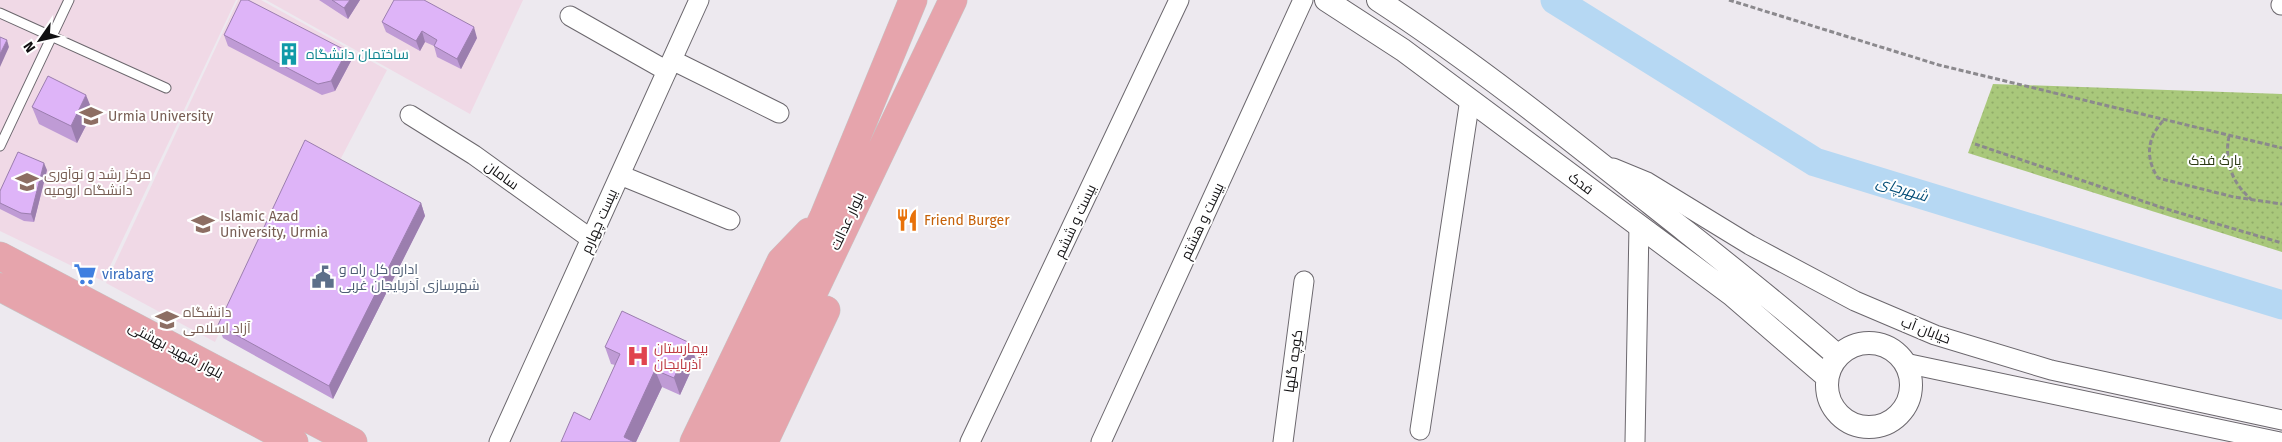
<svg xmlns="http://www.w3.org/2000/svg" width="2282" height="442" font-family="'Fira Sans',Cairo,sans-serif">
<style>
.education{fill:#f0d9e6}
.grass{fill:url(#grass-dots)}
.lines{fill:none;stroke-linecap:round;stroke-linejoin:round}
.river{stroke:#b6d8f3;stroke-width:29}
.service-casing{stroke:#6b676d;stroke-width:11}
.minor-casing{stroke:#6b676d;stroke-width:21}
.tertiary-casing{stroke:#6b676d;stroke-width:24}
.primary-casing{stroke:#c6c6c6;stroke-width:29}
.path{stroke:#8b898d;stroke-width:3;stroke-dasharray:5 2.5;stroke-linecap:butt}
.service{stroke:#fff;stroke-width:9}
.minor{stroke:#fff;stroke-width:19}
.tertiary{stroke:#fff;stroke-width:22}
.primary{stroke:#e6a4ac;stroke-width:28}
.wall{fill:#bf9bd5}
.shaded-wall{fill:#9b7eae}
.building{fill:#deb4f8;stroke:#9b7eae}
.labels{text-anchor:middle;stroke-width:4;stroke-linejoin:round;paint-order:stroke}
.culture-label{font-size:14px;fill:#0d838f;stroke:#fff;text-anchor:start}
.education-label{font-size:14px;fill:#785e54;stroke:#fff;text-anchor:start}
.park-label{font-size:14px;fill:#2c3a13;stroke:#fff}
.street-label{font-size:14px;fill:#111012;stroke:#fff}
.food-label{font-size:14px;fill:#c56008;stroke:#fff;text-anchor:start}
.service-label{font-size:14px;fill:#4e5e75;stroke:#fff;text-anchor:start}
.shop-label{font-size:14px;fill:#366cbe;stroke:#fff;text-anchor:start}
.health-label{font-size:14px;fill:#be3a42;stroke:#fff;text-anchor:start}
.water-label{font-size:15px;font-style:italic;fill:#034d77;stroke:#fff}
</style>
<defs>
<pattern id="grass-dots" width="8" height="8" patternUnits="userSpaceOnUse" patternTransform="scale(1.25)"><rect width="8" height="8" fill="#a9c87b"/><path d="M2 2h.1M6 6h.1" fill="none" stroke="#90ab69" stroke-width="1.8" stroke-linecap="round"/></pattern>
</defs>
<rect width="100%" height="100%" fill="#ede9ef"/>
<path class="education" d="M0 0H236L103 281 0 231Z
M238 0H261L387 70 338 164 308 149 215 342 106 283Z
M266 0H523L470 114Z"/>
<path class="grass" d="M1993 84 2282 94V252L1968 153Z"/>
<g class="lines">
<path class="river" d="M1555 0 1815 162 2282 305"/>
<defs>
<path id="service" d="M0 13 166 88
M0 146 69 0"/>
<path id="minor" d="M2281 5 2282 3
M570 16 667 71
M672 60 779 113
M410 115 474 155 591 239
M1613 168 1647 182 1750 245 1855 301 1935 335 2051 370 2282 420
M620 175 730 220
M1905 363 2280 442
M1420 430 1470 99
M499 442 699 0
M970 442 1179 0
M1101 442 1303 0
M1283 442 1304 281
M1635 442 1639 226"/>
<path id="tertiary" d="M1326 0 1403 50 1732 295 1827 377
M1378 0C1473 62 1562 133 1650 203 1713 253 1777 302 1838 356
M1827 385a42 42 0 1 1 84 0a42 42 0 1 1-84 0Z"/>
<path id="primary" d="M0 256 353 442
M0 287 294 442
M694 442 781 261 809 232
M719 442 824 216 913 0
M742 442 953 0
M764 442 826 310"/>
</defs>
<use href="#service" class="service-casing"/>
<use href="#minor" class="minor-casing"/>
<use href="#tertiary" class="tertiary-casing"/>
<use href="#primary" class="primary-casing"/>
<path class="path" d="M1729 0 1939 65 2282 148
M2163 121C2147 138 2145 158 2158 178L2234 197 2282 204
M2229 136C2224 162 2232 183 2252 200
M1975 144 2163 208 2282 243"/>
<use href="#service" class="service"/>
<use href="#minor" class="minor"/>
<use href="#tertiary" class="tertiary"/>
<use href="#primary" class="primary"/>
</g>
<path class="wall" d="M319 0H360L348 19Z
M382 22 477 38 461 69 437 57 434 46 425 42 420 51 386 32Z
M224 35 347 51 351 61 335 91 322 95 228 46Z
M32 107 93 112 77 143 39 124Z
M47 170 34 222 24 221 0 209V191Z
M421 203 425 216 333 399 223 338 218 325Z
M690 343 696 360 680 395 662 387 636 442 590 420 615 365 611 364 605 347Z"/>
<path class="shaded-wall" d="M350 0H360L348 19 344 8Z
M474 27 477 38 461 69 457 59Z
M422 31 425 42 420 51 416 41Z
M7 40 9 47 0 67V54Z
M347 51 351 61 335 91 331 81Z
M86 95 93 112 77 143 71 126Z
M44 163 47 170 34 222 31 214Z
M421 203 425 216 333 399 329 386Z
M690 343 696 360 680 395 674 378Z
M655 370 662 387 636 442H626L624 437Z"/>
<path class="building" d="M241 0H248L347 51 331 81 318 84 224 35Z
M332 0H350L344 8Z
M394 0H424L474 27 457 59 434 46 437 40 422 31 416 41 382 22Z
M0 37 7 40 0 54Z
M48 76 86 95 71 126 32 107Z
M305 140 421 203 329 386 218 325Z
M18 152 44 163 31 214 21 213 0 203V191Z
M622 311 690 343 674 378 655 370 624 437 634 442H561L574 412 590 420 620 354 605 347Z"/>
<defs>
<symbol id="building-bare" viewBox="-9 -9 18 18"><path d="M-4-6H4V6H1V3H-1V6H-4ZM-2.5-4.3h1.7v1.8h-1.7ZM.8-4.3h1.7v1.8H.8ZM-2.5-1h1.7V.8h-1.7ZM.8-1h1.7V.8H.8Z" fill="#0f9aa8" stroke="#fff" stroke-width="2.5" paint-order="stroke"/></symbol>
<symbol id="university-bare" viewBox="-9 -9 18 18"><path d="M0-5L7-2L0 1L-7-2ZM-4 1L0 2.5L4 1V4Q0 6-4 4Z" fill="#8d6e63" stroke="#fff" stroke-width="2.5" paint-order="stroke"/></symbol>
<symbol id="restaurant-bare" viewBox="-9 -9 18 18"><path d="M-5-6h1v4h1v-4h1v4h1v-4h1v5L-1.5 .5V6h-2V.5L-5-1ZM5-6V6H3V1.5H1.5Q1.5-4 5-6Z" fill="#e8710a" stroke="#fff" stroke-width="2.5" paint-order="stroke"/></symbol>
<symbol id="supermarket-bare" viewBox="-9 -9 18 18"><path d="M-6-5.5h2.5l.6 2H6L4.5 2H-2.5L-4.4-4H-6ZM-1.5 3.2a1.3 1.3 0 1 0 .1 0ZM3 3.2a1.3 1.3 0 1 0 .1 0Z" fill="#3f7fe0" stroke="#fff" stroke-width="2.5" paint-order="stroke"/></symbol>
<symbol id="civic-bare" viewBox="-9 -9 18 18"><path d="M-.6-6.5H3V-4.5H.6V-3L4-1V1h2V6H-6V1h2V-1L-.6-3ZM-1.2 2.5V6h2.4V2.5Z" fill="#5c6f8a" stroke="#fff" stroke-width="2.5" paint-order="stroke"/></symbol>
<symbol id="hospital-bare" viewBox="-9 -9 18 18"><path d="M-5-5h3v3.5h4V-5h3V5h-3V1.5h-4V5h-3Z" fill="#e0444e" stroke="#fff" stroke-width="2.5" paint-order="stroke"/></symbol>
</defs>
<g fill-rule="evenodd">
<use href="#building-bare" x="273" y="38" width="32" height="32"/>
<use href="#university-bare" x="75" y="100" width="32" height="32"/>
<use href="#university-bare" x="11" y="166" width="32" height="32"/>
<use href="#restaurant-bare" x="891" y="204" width="32" height="32"/>
<use href="#university-bare" x="187" y="208" width="32" height="32"/>
<use href="#supermarket-bare" x="69" y="258" width="32" height="32"/>
<use href="#civic-bare" x="307" y="261" width="32" height="32"/>
<use href="#university-bare" x="151" y="304" width="32" height="32"/>
<use href="#hospital-bare" x="622" y="340" width="32" height="32"/>
</g>
<g class="labels">
<g class="culture-label">
<text x="306" y="59">ساختمان دانشگاه</text>
</g>
<g class="education-label">
<text x="108" y="121">Urmia University</text>
<text x="44" y="179">مرکز رشد و نوآوری<tspan x="44" dy="16">دانشگاه ارومیه</tspan></text>
<text x="220" y="221">Islamic Azad<tspan x="220" dy="16">University, Urmia</tspan></text>
<text x="183" y="317">دانشگاه<tspan x="183" dy="16">آزاد اسلامی</tspan></text>
</g>
<g class="park-label">
<text x="2215" y="165">پارک فدک</text>
</g>
<g class="street-label">
<text transform="translate(502 175) rotate(36)" y="5">سامان</text>
<text transform="translate(1581 183) rotate(37)" y="5">فدک</text>
<text transform="translate(599 221) rotate(-66)" y="5">بیست چهارم</text>
<text transform="translate(847 221) rotate(-65)" y="5">بلوار عدالت</text>
<text transform="translate(1075 221) rotate(-65)" y="5">بیست و ششم</text>
<text transform="translate(1202 221) rotate(-65)" y="5">بیست و هشتم</text>
<text transform="translate(1926 330) rotate(21)" y="5">خیابان آب</text>
<text transform="translate(176 350) rotate(28)" y="5">بلوار شهید بهشتی</text>
<text transform="translate(1293 361) rotate(-82)" y="5">کوچه گلها</text>
</g>
<g class="food-label">
<text x="924" y="225">Friend Burger</text>
</g>
<g class="service-label">
<text x="339" y="274">اداره کل راه و<tspan x="339" dy="16">شهرسازی آذربایجان غربی</tspan></text>
</g>
<g class="shop-label">
<text x="102" y="279">virabarg</text>
</g>
<g class="health-label">
<text x="654" y="353">بیمارستان<tspan x="654" dy="16">آذربایجان</tspan></text>
</g>
<g class="water-label">
<text transform="translate(1902 189) rotate(17)" y="5">شهرچای</text>
</g>
</g>
<g transform="translate(40 40) rotate(236)" stroke="#ffffff" stroke-width="4" paint-order="stroke">
<path d="M0-4L9 19L0 12L-9 19Z" fill="#111012"/>
<text y="-8" font-size="14" font-weight="bold" text-anchor="middle" fill="#111012">N</text>
</g>
</svg>
